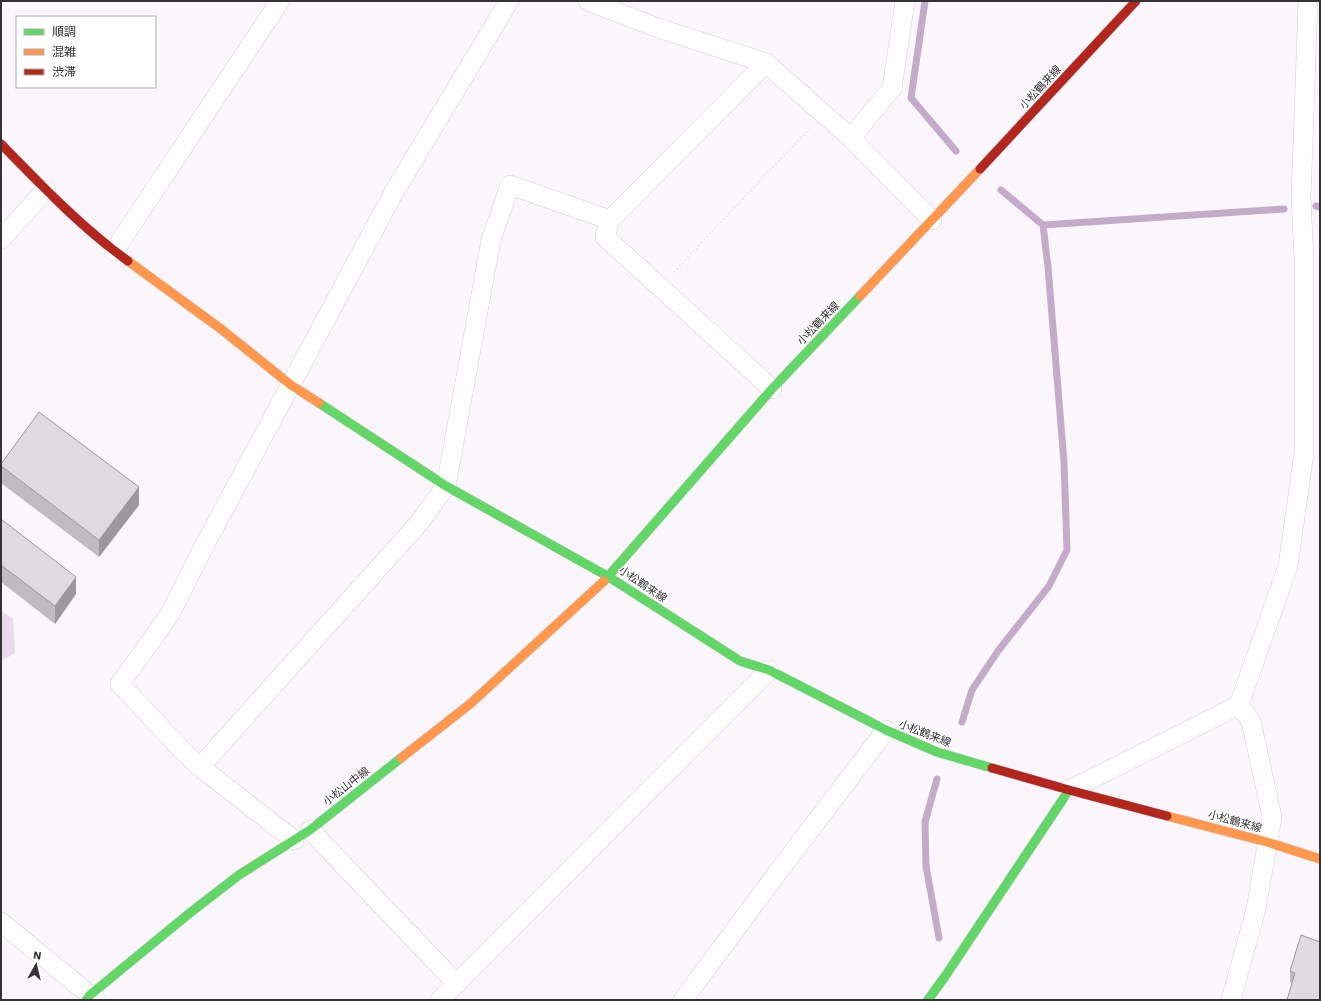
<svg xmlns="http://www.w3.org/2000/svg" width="1321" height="1001" font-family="'Work Sans','Noto Sans JP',sans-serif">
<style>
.park{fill:#e9daec}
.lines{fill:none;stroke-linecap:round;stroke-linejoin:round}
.stream{stroke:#c5abca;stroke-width:7}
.street-casing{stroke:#d2ced3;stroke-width:20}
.fast-casing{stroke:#d2ced3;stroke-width:10}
.slow-casing{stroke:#d2ced3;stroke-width:10}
.jam-casing{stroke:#d2ced3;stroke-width:10}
.path{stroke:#e6e3e6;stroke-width:2.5;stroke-dasharray:1 3;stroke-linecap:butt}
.street{stroke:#fefeff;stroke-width:19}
.fast{stroke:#63d668;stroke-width:9}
.slow{stroke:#ff974d;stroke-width:9}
.jam{stroke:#b3261e;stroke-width:9}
.wall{fill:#bfbbbf}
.shaded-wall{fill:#9b999b}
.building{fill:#dedade;stroke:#9b999b}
.labels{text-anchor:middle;stroke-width:3;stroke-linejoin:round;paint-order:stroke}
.street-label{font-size:11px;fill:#353236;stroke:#fff}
</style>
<rect width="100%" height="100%" fill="#fbf6fc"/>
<path class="park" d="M1 610 13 619 15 653 1 661Z"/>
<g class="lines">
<path class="stream" d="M925 1 911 98 956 151
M1316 206 1320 207
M1043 225 1284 209
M962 722 972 690 998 651 1049 586 1067 550 1064 462 1048 267 1043 225 1001 190
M937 779 925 822 926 866 939 938"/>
<defs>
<path id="street" d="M588 1 655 27 766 63 851 138 932 220
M766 63 610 220 605 237 772 389
M851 138 892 88 905 1
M1 239 46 190
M114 251 280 1
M200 767 419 523 446 486 491 240 510 185 610 220
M1069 790 1239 705 1288 566 1304 453V260L1301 198 1308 1
M310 830 457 984
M294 840 200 767 182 750 120 684 170 614 202 550 393 194 509 1
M1 922 96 1000
M440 1000 769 670
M683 1000 781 868 886 730
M1231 1000 1256 909 1272 817 1251 721 1239 705"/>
<path id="fast" d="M319 403 446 486 609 577
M609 577 740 661 769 670 886 730 937 752 992 768
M604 581 772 389 860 296
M86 1000 90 995 191 912 239 875 310 830 401 758
M928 1000 946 975 1069 790"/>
<path id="slow" d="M128 261 221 329 291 385 319 403
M860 296 980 169
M401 758 470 704 604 581
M1167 816 1267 842 1320 859"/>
<path id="jam" d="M1 144C41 185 82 228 128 261
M980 169 1136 1
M992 768 1069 790 1167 816"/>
</defs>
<use href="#street" class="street-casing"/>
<use href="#fast" class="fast-casing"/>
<use href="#slow" class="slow-casing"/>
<use href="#jam" class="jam-casing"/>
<path class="path" d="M674 272 809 129"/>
<use href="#street" class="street"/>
<use href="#fast" class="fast"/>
<use href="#slow" class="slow"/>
<use href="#jam" class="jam"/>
</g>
<path class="wall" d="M1 464 139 505 99 557 1 483Z
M1 519 76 594 55 624 1 582Z
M1320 942 1292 983 1290 982V971Z"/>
<path class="shaded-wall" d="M139 487V505L99 557V540Z
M76 577V594L55 624V606Z"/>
<path class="building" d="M39 412 139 487 99 540 1 466V464Z
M1 519 76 577 55 606 1 565Z
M1301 935 1320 942V1000H1287L1295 973 1290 971Z"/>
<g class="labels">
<g class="street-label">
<text transform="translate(1040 87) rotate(-47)" y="4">小松鶴来線</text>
<text transform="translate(818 323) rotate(-46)" y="4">小松鶴来線</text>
<text transform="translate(643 584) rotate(34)" y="4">小松鶴来線</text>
<text transform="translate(925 733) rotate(21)" y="4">小松鶴来線</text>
<text transform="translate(346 786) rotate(-38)" y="4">小松山中線</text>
<text transform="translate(1235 821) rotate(15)" y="4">小松鶴来線</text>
</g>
</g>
<rect width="1321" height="1001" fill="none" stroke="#353236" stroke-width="4"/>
<rect x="16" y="16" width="140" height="72" fill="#ffffff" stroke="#aeadaf"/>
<rect x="24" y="29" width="20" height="6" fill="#63d668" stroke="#aeadaf"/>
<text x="52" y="36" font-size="12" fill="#353236">順調</text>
<rect x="24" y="49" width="20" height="6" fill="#ff974d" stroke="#aeadaf"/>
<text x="52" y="56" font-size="12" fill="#353236">混雑</text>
<rect x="24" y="69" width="20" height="6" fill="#b3261e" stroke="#aeadaf"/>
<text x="52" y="76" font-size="12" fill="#353236">渋滞</text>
<g transform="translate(36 965) rotate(8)" stroke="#ffffff" stroke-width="3" paint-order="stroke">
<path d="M0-3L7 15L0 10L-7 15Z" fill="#353236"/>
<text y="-6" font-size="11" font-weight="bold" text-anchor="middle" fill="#353236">N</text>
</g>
</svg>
